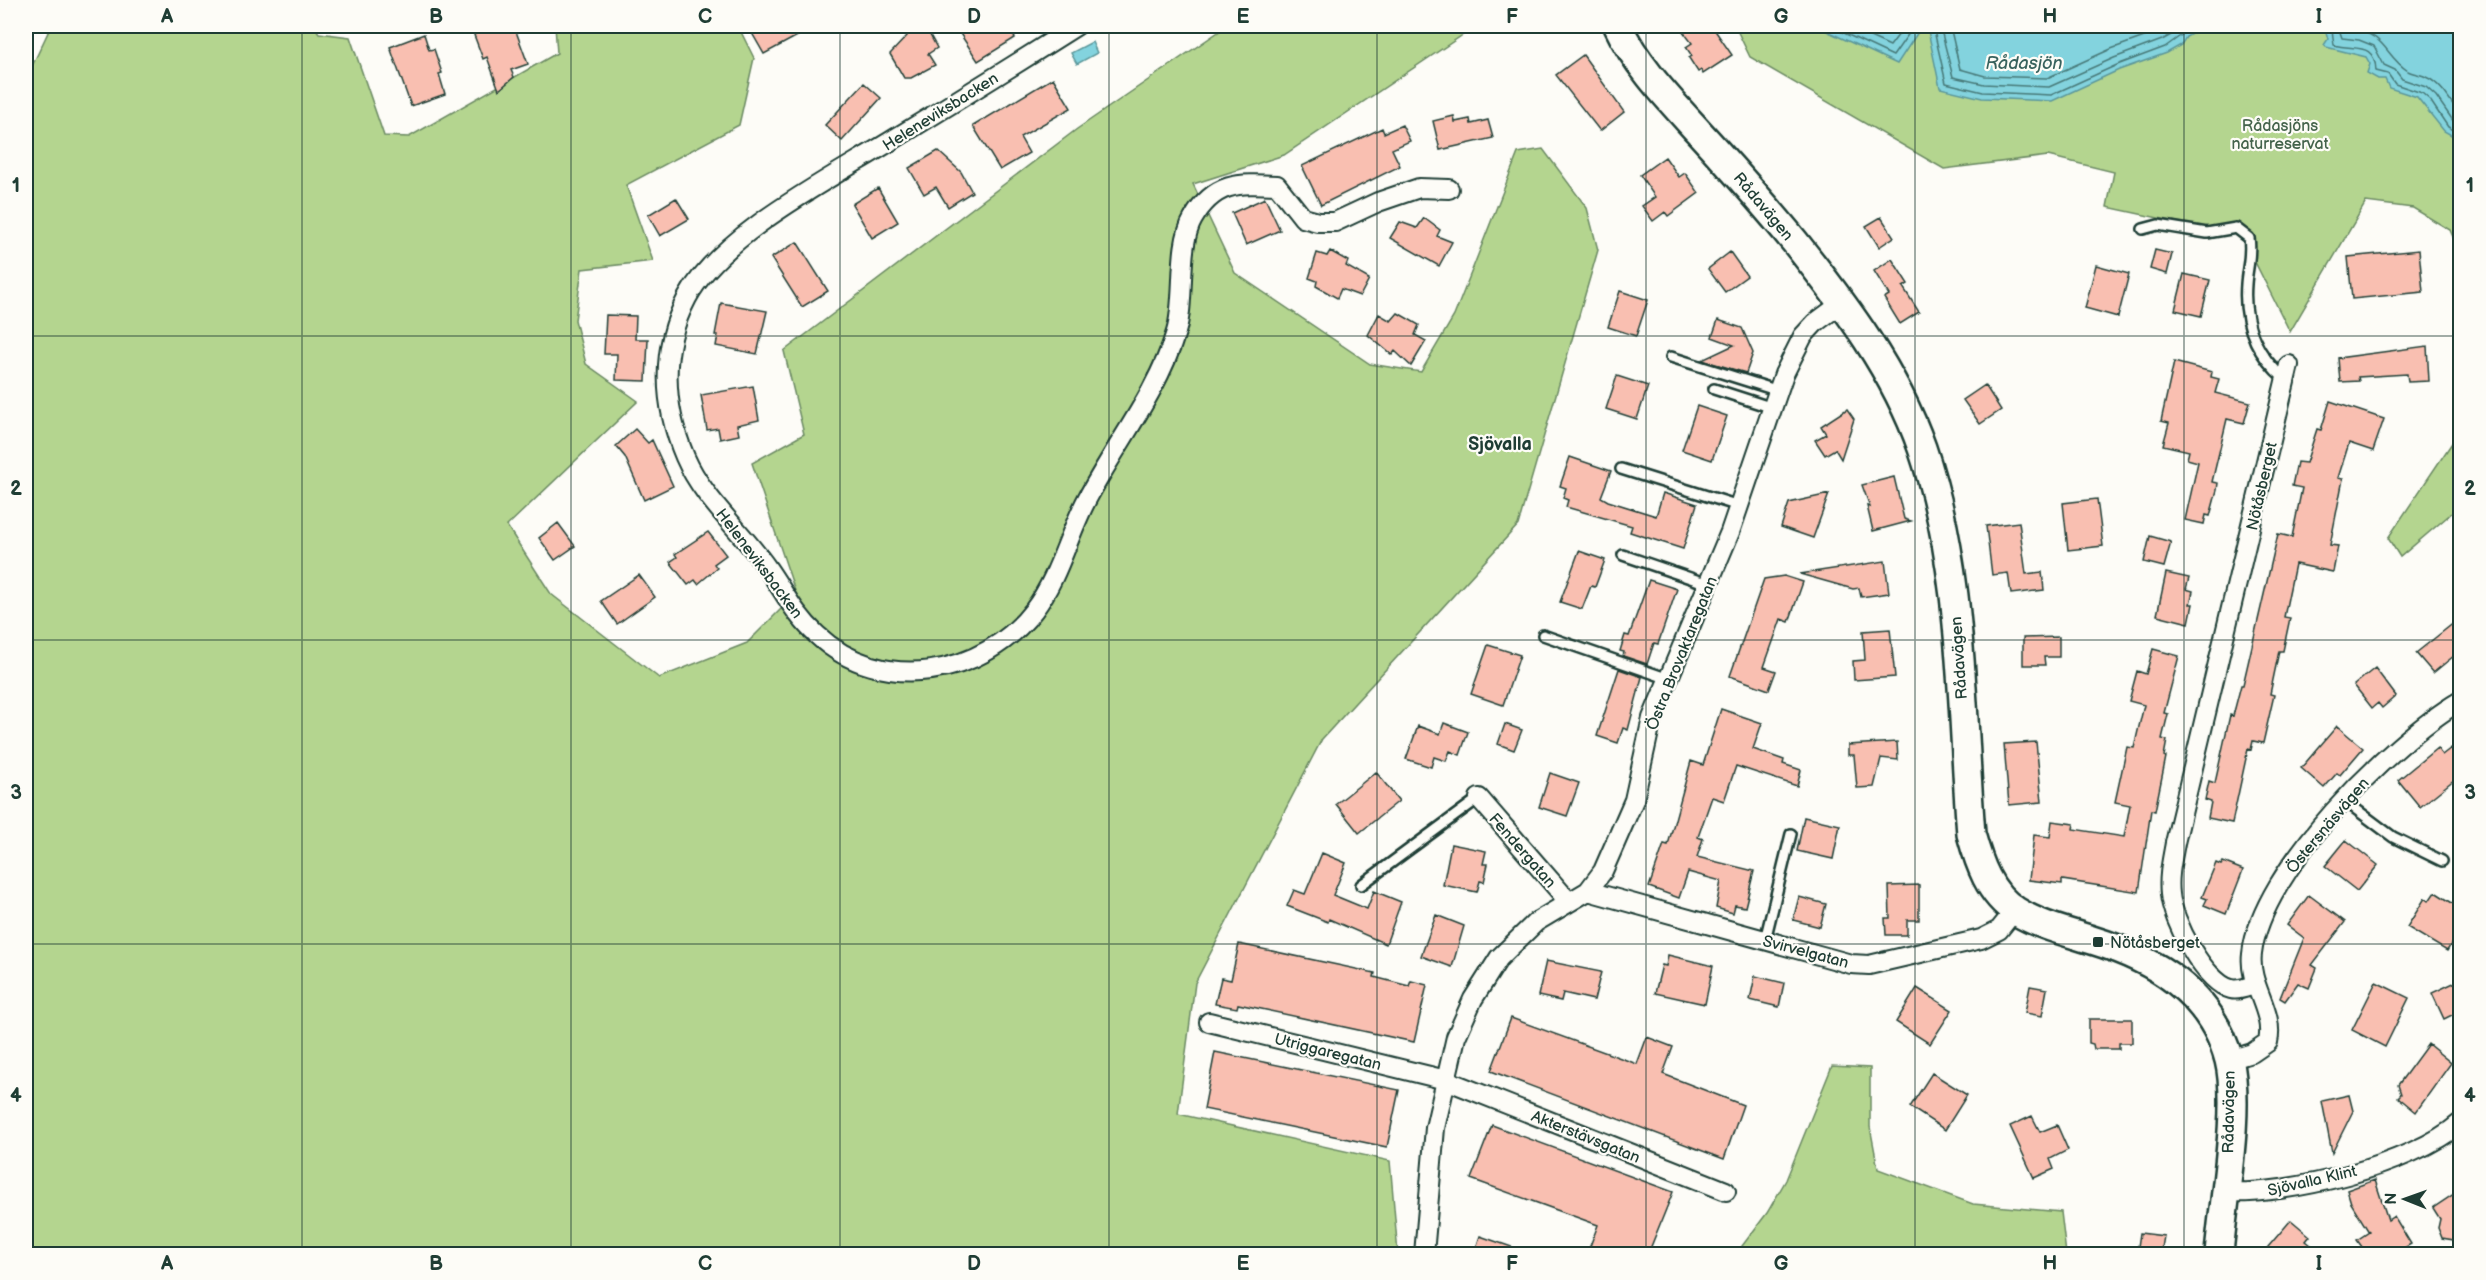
<svg xmlns="http://www.w3.org/2000/svg" width="2486" height="1280" font-family="'Balsamiq Sans',sans-serif">
<style>
.green{fill:#b4d58f;stroke:#6a8962;stroke-width:1.5}
.water{fill:#83d3de;stroke:#5b979a;stroke-width:1.5}
.lines{fill:none;stroke-linecap:round;stroke-linejoin:round}
.shore{stroke:#477978;stroke-width:1.5}
.building{fill:#f9bfb1;stroke:#1f3d34;stroke-width:1.5}
.lane-casing{stroke:#1f3d34;stroke-width:14}
.street-casing{stroke:#1f3d34;stroke-width:22}
.secondary-casing{stroke:#1f3d34;stroke-width:32}
.lane{stroke:#fdfcf7;stroke-width:9}
.street{stroke:#fdfcf7;stroke-width:18}
.secondary{stroke:#fdfcf7;stroke-width:27}
.grid{fill:none;stroke:#1f3d34;stroke-width:1.5;stroke-opacity:0.55}
.poi-dot{fill:#1f3d34;stroke:#fdfcf7;stroke-width:2}
.labels{text-anchor:middle;stroke-width:4.5;stroke-linejoin:round;paint-order:stroke}
.street-label{font-size:16px;fill:#1f3d34;stroke:#fdfcf7}
.park-label{font-size:16px;fill:#44634b;stroke:#fdfcf7}
.poi-label{font-size:16px;fill:#1f3d34;stroke:#fdfcf7;text-anchor:start}
.water-label{font-size:18px;font-style:italic;fill:#38625e;stroke:#fdfcf7}
.neighbourhood-label{font-size:18px;font-weight:bold;fill:#1f3d34;stroke:#fdfcf7}
.neatline{fill:none;stroke:#1f3d34;stroke-width:2}
.grid-label{font-size:20px;text-anchor:middle;font-weight:bold;fill:#1f3d34}
</style>
<rect width="100%" height="100%" fill="#fdfcf7"/>
<filter id="ink" filterUnits="userSpaceOnUse"><feTurbulence type="fractalNoise" baseFrequency=".0167" numOctaves="2"/><feDisplacementMap in="SourceGraphic" scale="12" xChannelSelector="R" yChannelSelector="G"/><feConvolveMatrix kernelMatrix="1 2 1 2 8 2 1 2 1" color-interpolation-filters="sRGB"/></filter>
<g filter="url(#ink)">
<path class="green" d="M51 26H314L319 33 350 37 384 136 409 137 557 53 555 26H738L754 58 739 125 626 185 653 261 582 269 575 320 586 364 638 401 507 526 551 594 659 678 747 643 796 594 752 463 804 434 784 351 1077 129 1227 26H1476L1284 155 1193 184 1235 273 1370 364 1421 372 1454 316 1518 153 1543 149 1587 208 1598 250 1518 525 1322 739 1195 983 1178 1114 1390 1161 1398 1254H26V79Z
M1735 26H2460V253L2450 230 2413 208 2366 202 2290 332 2242 236 2107 207 2114 172 2048 156 1944 169 1750 57Z
M2460 431V506L2400 557 2388 538Z
M1832 1066 1870 1068V1127L1878 1169 1973 1204 2061 1212 2066 1254H1736L1767 1213 1786 1180Z"/>
<path class="water" d="M1816 26H1922L1897 64Z
M1927 26H2218L2202 28 2186 37 2181 45 2167 53 2119 70 2052 101 1982 98 1940 88Z
M2318 26H2460V140L2444 131 2417 97 2389 88 2385 79H2378L2367 73 2370 64 2366 57 2326 47 2324 45 2328 39 2326 32Z
M1092 42 1097 53 1077 64 1071 53Z"/>
<g class="lines">
<path class="shore" d="M1829 26 1893 56 1914 26
M1846 26 1890 46 1905 26
M1933 26 1946 83 1983 92 2051 95 2117 65 2165 47 2194 26
M1940 26 1953 77 1984 84 2049 87 2114 58 2162 40 2171 35 2178 26
M1950 26 1960 69 1985 76 2047 78 2111 49 2158 32 2166 26
M2327 26 2332 30 2334 45C2355 51 2375 41 2376 71L2388 74 2395 84 2422 93 2430 100 2448 127 2460 133
M2338 26 2342 38 2359 40 2374 46 2384 65 2395 70 2402 79 2426 87 2436 96 2454 122 2460 125
M2348 26 2350 29C2387 34 2383 54 2408 71 2413 74 2421 74 2426 77 2442 84 2451 102 2460 115"/>
</g>
<path class="building" d="M475 26H514L528 64 511 70 514 77 499 90 487 57 483 59 474 35 477 33Z
M748 26H816L764 54Z
M897 26H925L937 48 928 54 935 65 911 78H904L890 54 907 36Z
M955 26H1007L1015 38 978 61Z
M1679 26H1712L1732 55 1703 74 1701 70 1698 72 1689 58 1692 56 1686 47 1692 43Z
M424 34 429 50 434 49 442 73 439 74 445 94 411 106 390 47Z
M1583 55 1624 112 1600 131 1556 75Z
M1053 78 1071 108 1020 137 1029 153 1000 170 973 126Z
M864 83 881 98 842 141 825 125Z
M1454 116 1455 122 1470 119 1471 124 1488 120 1493 138 1440 150 1433 121Z
M1402 125 1410 141 1392 149 1400 166 1321 205 1302 166 1382 128 1384 133Z
M938 151 961 172 972 192 948 207 936 187 924 194 909 168Z
M1665 157 1679 177 1685 173 1699 193 1668 216 1665 212 1653 221 1642 206 1655 197 1640 175Z
M878 188 898 222 872 238 852 204Z
M676 198 689 219 660 236 648 215Z
M1265 198 1280 230 1246 245 1232 213Z
M1881 217 1894 237 1879 247 1866 226Z
M1424 218 1440 230 1437 236 1452 242 1439 266 1390 238 1400 222 1417 228Z
M797 242 828 291 802 307 771 258Z
M2155 250 2172 254 2167 274 2150 269Z
M2419 250 2423 292 2352 299 2348 257Z
M1330 251 1348 261 1346 266 1369 279 1360 296 1341 289 1337 298 1316 286 1317 281 1309 278 1317 253 1327 256Z
M1730 252 1747 276 1725 292 1708 269Z
M1892 259 1908 284 1903 287 1919 312 1900 324 1884 298 1889 295 1874 271Z
M2096 265 2129 274 2118 317 2085 308Z
M2184 274 2210 280 2201 316 2175 310Z
M1620 291 1648 300 1636 336 1608 327Z
M721 303 767 311 757 354 716 346 718 335H715Z
M1398 313 1419 325 1415 335 1426 341 1411 366 1395 351 1392 355 1368 335 1379 314 1391 321Z
M606 315 636 316 635 339H648L646 381 616 380 617 354H604Z
M1718 320 1742 328 1753 353 1746 373 1702 360 1734 345 1712 337Z
M2427 346 2429 381 2408 382 2407 374 2358 377 2359 381 2340 382 2338 358Z
M2174 362 2212 372 2211 377 2219 379 2215 393 2250 402 2244 423 2227 419 2212 482 2218 483 2217 490 2210 516 2206 515 2204 524 2185 520 2198 462 2187 459 2189 451 2163 445 2169 423 2161 421Z
M1617 376 1648 386 1637 419 1606 409Z
M1985 385 2001 410 1980 424 1963 400Z
M753 386 759 420 737 425 739 435 720 439 718 428 707 430 701 395Z
M2330 401 2384 419 2373 451 2349 443 2338 478 2343 479 2330 545 2338 546 2333 572 2295 564 2284 617 2290 618 2283 651H2279L2270 694 2274 695 2263 743 2253 741 2251 750 2248 749 2232 823 2208 818 2211 802 2205 800 2209 781 2215 783 2230 715 2233 716 2241 685H2243L2278 534 2292 537 2302 488 2292 486 2297 462 2306 463 2317 429 2321 430Z
M1697 406 1727 416 1712 460 1682 450Z
M1847 409 1854 419 1841 459 1835 449 1825 455 1815 440 1826 434 1821 426Z
M635 429 648 443 652 440 673 486 644 500 625 457 616 446Z
M1570 457 1611 471 1601 497 1608 501 1656 516 1663 493 1697 504 1683 549 1630 532 1632 526 1566 507 1568 500 1563 498 1566 488 1560 486Z
M1894 477 1904 519 1911 521 1873 531 1867 506 1870 507 1862 485Z
M1829 494 1813 538 1781 527 1789 503Z
M2097 499 2103 546 2068 550 2063 503Z
M2019 522 2026 574 2042 572 2044 590 2011 594 2008 573 1992 575 1986 526Z
M558 523 575 546 555 560 539 538Z
M708 532 726 555 714 564 717 568 698 584 695 580 688 585 670 562 677 557 675 554Z
M2150 536 2171 542 2164 567 2144 562Z
M1579 551 1605 560 1595 587 1591 586 1582 609 1560 602Z
M1885 561 1889 593 1861 597 1859 588 1853 589 1800 574Z
M2166 573 2189 578 2186 589 2193 591 2190 604H2193L2189 623 2157 615Z
M639 575 655 597 617 624 601 601Z
M1784 576 1803 582 1789 622 1781 619 1764 667 1776 671 1769 690 1730 676 1764 579Z
M1649 580 1677 589 1658 644 1654 643 1647 664 1623 656 1624 652 1620 651 1625 635 1629 636Z
M2460 618V651L2433 673 2416 653Z
M1890 629 1895 677 1854 680 1853 661 1865 660 1863 631Z
M2059 637V657H2044L2045 665H2023V638Z
M1488 645 1520 655 1503 705 1471 694Z
M2153 649 2179 656 2164 713 2168 714 2162 739 2167 740 2164 756 2166 757 2155 811 2151 810 2139 892 2062 880V884L2029 880 2034 835 2050 837 2052 821 2074 824 2073 829 2124 837 2130 805 2115 802 2127 747 2134 748 2144 705 2129 701 2137 671 2146 674Z
M2375 668 2396 696 2382 708 2378 703 2372 708 2354 685Z
M1619 669 1642 677 1628 730 1623 728 1618 743 1597 736Z
M1721 709 1762 723 1753 749 1784 760 1783 764 1801 770 1797 786 1736 766 1724 801 1712 797 1698 837 1703 839 1697 857 1754 871 1745 907 1735 905 1733 913 1716 908 1721 881 1688 872 1679 898 1649 887 1664 844 1668 845 1691 761 1703 765Z
M1444 723 1468 732 1460 755 1450 751 1446 761 1434 757 1431 767 1406 759 1418 726 1440 734Z
M1505 724 1522 730 1514 750 1498 744Z
M2337 726 2363 748 2340 775 2337 773 2324 788 2301 768Z
M1897 742 1898 760 1881 758 1874 787 1857 788 1854 755H1848V745Z
M2036 742 2042 802 2009 805 2004 744Z
M2437 748 2442 755 2451 748 2460 760V775L2420 807 2398 780Z
M1376 772 1399 801 1359 833 1336 804Z
M1550 773 1579 783 1567 816 1539 807Z
M1804 817 1840 825 1833 859 1797 851Z
M2346 840 2378 865 2357 891 2325 866Z
M1451 844 1486 851 1483 864H1488L1484 882 1480 881 1477 892 1443 885Z
M1322 853 1346 863 1333 895 1367 909 1374 891 1401 902 1386 944 1329 919 1328 922 1287 906 1294 890 1305 894Z
M2223 862 2243 870 2226 914 2204 905 2207 899 2202 897 2216 863 2221 865Z
M1919 885V920H1907V935H1886L1885 918H1890L1889 886Z
M2435 892 2460 908V929L2447 951 2407 927 2425 898 2429 901Z
M2309 895 2345 922 2312 965 2317 968 2309 988 2298 983 2285 1001 2280 998 2304 938 2287 925Z
M1799 897 1826 904 1820 927 1793 920Z
M1436 915 1464 926 1452 967 1421 956Z
M1239 944 1375 973 1374 977 1409 986 1411 981 1427 985 1414 1042 1238 1004 1237 1008 1215 1004 1221 978 1231 980Z
M1668 955 1713 966 1705 1004 1655 993 1662 965 1666 966Z
M1546 961 1601 972 1594 1000 1563 993 1561 1001 1538 996Z
M1755 976 1784 983 1779 1007 1750 1000Z
M2460 980V1011L2444 1019 2432 993Z
M2376 982 2409 998 2385 1047 2352 1030Z
M2030 986 2047 989 2042 1016 2025 1013Z
M1917 988 1952 1010 1930 1044 1896 1022Z
M1511 1018 1637 1064 1647 1037 1673 1047 1663 1074 1743 1105 1724 1159 1491 1071Z
M2089 1019H2132V1043H2119V1049H2094L2093 1044 2089 1043Z
M2428 1044 2451 1063 2416 1112 2398 1097 2401 1094 2398 1085Z
M1215 1052 1399 1090 1387 1147 1204 1109Z
M1932 1073 1967 1095 1945 1130 1910 1107Z
M2349 1095 2353 1111 2332 1153 2322 1101Z
M2032 1116 2040 1132 2057 1125 2068 1150 2050 1159 2054 1169 2034 1178 2010 1126Z
M1492 1125 1673 1192 1648 1254H1587L1598 1225 1471 1179Z
M2375 1180 2388 1220 2394 1216 2411 1244 2394 1254H2367L2357 1240 2369 1232 2351 1203 2347 1190Z
M2460 1190V1241L2442 1238 2438 1228 2440 1219 2433 1208Z
M2291 1220 2310 1236 2306 1241 2322 1254H2262Z
M2140 1233 2164 1236 2161 1254H2137Z
M1480 1236 1526 1252V1254H1474Z"/>
<g class="lines">
<defs>
<path id="lane" d="M2143 229 2158 225 2207 233 2236 228 2249 238C2252 254 2247 268 2246 284 2243 323 2255 354 2285 379
M1671 357 1779 391
M1714 389 1773 408
M1621 469 1739 506
M1623 555 1708 584
M1543 635 1669 679
M2345 801 2393 837 2442 861
M1361 885 1479 798
M1765 940 1791 834"/>
<path id="street" d="M1076 26C1016 64 955 102 894 139 832 178 722 233 687 298 660 349 663 405 685 457 703 499 742 531 768 569 784 592 795 615 817 635 881 695 983 677 1034 610 1059 577 1068 535 1087 499 1116 444 1158 392 1176 332 1186 300 1177 246 1193 219 1214 182 1238 183 1277 185L1303 218 1318 222H1335L1378 202 1419 188 1449 189
M1479 798 1569 902
M1588 891 1851 964 1869 965 1981 939 1999 930 2015 910
M2254 985C2247 987 2239 991 2231 989 2204 982 2172 920 2170 894 2168 876 2172 860 2175 843L2289 365
M1209 1022 1446 1080 1726 1191
M2229 1060 2252 1053 2268 1042C2275 1011 2248 986 2252 954 2261 871 2391 742 2460 701
M2224 1192C2288 1196 2412 1165 2460 1123
M1424 1254 1435 1128 1456 1037 1473 999 1499 958 1536 922 1588 891 1603 871 1634 800 1652 718 1730 532 1784 374 1803 336 1815 323 1842 303"/>
<path id="secondary" d="M1618 26C1636 65 1669 99 1698 131 1731 167 1764 204 1795 242 1845 305 1895 371 1922 448 1964 571 1961 706 1971 834 1979 863 1989 894 2016 911 2038 925 2067 932 2092 940 2154 959 2211 992 2229 1060 2241 1108 2223 1202 2219 1254"/>
</defs>
<use href="#lane" class="lane-casing"/>
<use href="#street" class="street-casing"/>
<use href="#secondary" class="secondary-casing"/>
<use href="#lane" class="lane"/>
<use href="#street" class="street"/>
<use href="#secondary" class="secondary"/>
</g>
</g>
<path class="grid" d="M302 26V1254M571 26V1254M840 26V1254M1109 26V1254M1377 26V1254M1646 26V1254M1915 26V1254M2184 26V1254M26 336H2460M26 640H2460M26 944H2460"/>
<rect class="poi-dot" x="2092" y="936" width="12" height="12" rx="3"/>
<g class="labels">
<g class="street-label">
<text transform="translate(940 111) rotate(-32)" y="6">Heleneviksbacken</text>
<text transform="translate(1764 206) rotate(50)" y="6">Rådavägen</text>
<text transform="translate(2261 486) rotate(-77)" y="6">Nötåsberget</text>
<text transform="translate(760 563) rotate(53)" y="6">Heleneviksbacken</text>
<text transform="translate(1681 653) rotate(-68)" y="6">Östra Brovaktaregatan</text>
<text transform="translate(1958 658) rotate(-94)" y="6">Rådavägen</text>
<text transform="translate(2327 825) rotate(-50)" y="6">Östersnäsvägen</text>
<text transform="translate(1523 850) rotate(49)" y="6">Fendergatan</text>
<text transform="translate(1806 951) rotate(15)" y="6">Svirvelgatan</text>
<text transform="translate(1328 1051) rotate(14)" y="6">Utriggaregatan</text>
<text transform="translate(2228 1112) rotate(-89)" y="6">Rådavägen</text>
<text transform="translate(1586 1136) rotate(22)" y="6">Akterstävsgatan</text>
<text transform="translate(2312 1180) rotate(-13)" y="6">Sjövalla Klint</text>
</g>
<g class="park-label">
<text x="2280" y="131">Rådasjöns<tspan x="2280" dy="18">naturreservat</tspan></text>
</g>
<g class="poi-label">
<text x="2110" y="948">Nötåsberget</text>
</g>
<g class="water-label">
<text x="2024" y="69">Rådasjön</text>
</g>
<g class="neighbourhood-label">
<text x="1500" y="450">Sjövalla</text>
</g>
</g>
<rect width="2486" height="1280" fill="none" stroke="#fdfcf7" stroke-width="66"/>
<g transform="translate(2405 1199) rotate(271)" stroke="#fdfcf7" stroke-width="4.5" paint-order="stroke">
<path d="M0-4.5L10 22L0 15L-10 22Z" fill="#1f3d34"/>
<text y="-9" font-size="16" font-weight="bold" text-anchor="middle" fill="#1f3d34">N</text>
</g>
<rect x="33" y="33" width="2420" height="1214" class="neatline"/>
<g class="grid-label">
<text x="167" y="23">A</text>
<text x="436" y="23">B</text>
<text x="705" y="23">C</text>
<text x="974" y="23">D</text>
<text x="1243" y="23">E</text>
<text x="1512" y="23">F</text>
<text x="1781" y="23">G</text>
<text x="2050" y="23">H</text>
<text x="2319" y="23">I</text>
<text x="16" y="192">1</text>
<text x="2470" y="192">1</text>
<text x="16" y="495">2</text>
<text x="2470" y="495">2</text>
<text x="16" y="799">3</text>
<text x="2470" y="799">3</text>
<text x="16" y="1102">4</text>
<text x="2470" y="1102">4</text>
<text x="167" y="1270">A</text>
<text x="436" y="1270">B</text>
<text x="705" y="1270">C</text>
<text x="974" y="1270">D</text>
<text x="1243" y="1270">E</text>
<text x="1512" y="1270">F</text>
<text x="1781" y="1270">G</text>
<text x="2050" y="1270">H</text>
<text x="2319" y="1270">I</text>
</g>
</svg>
